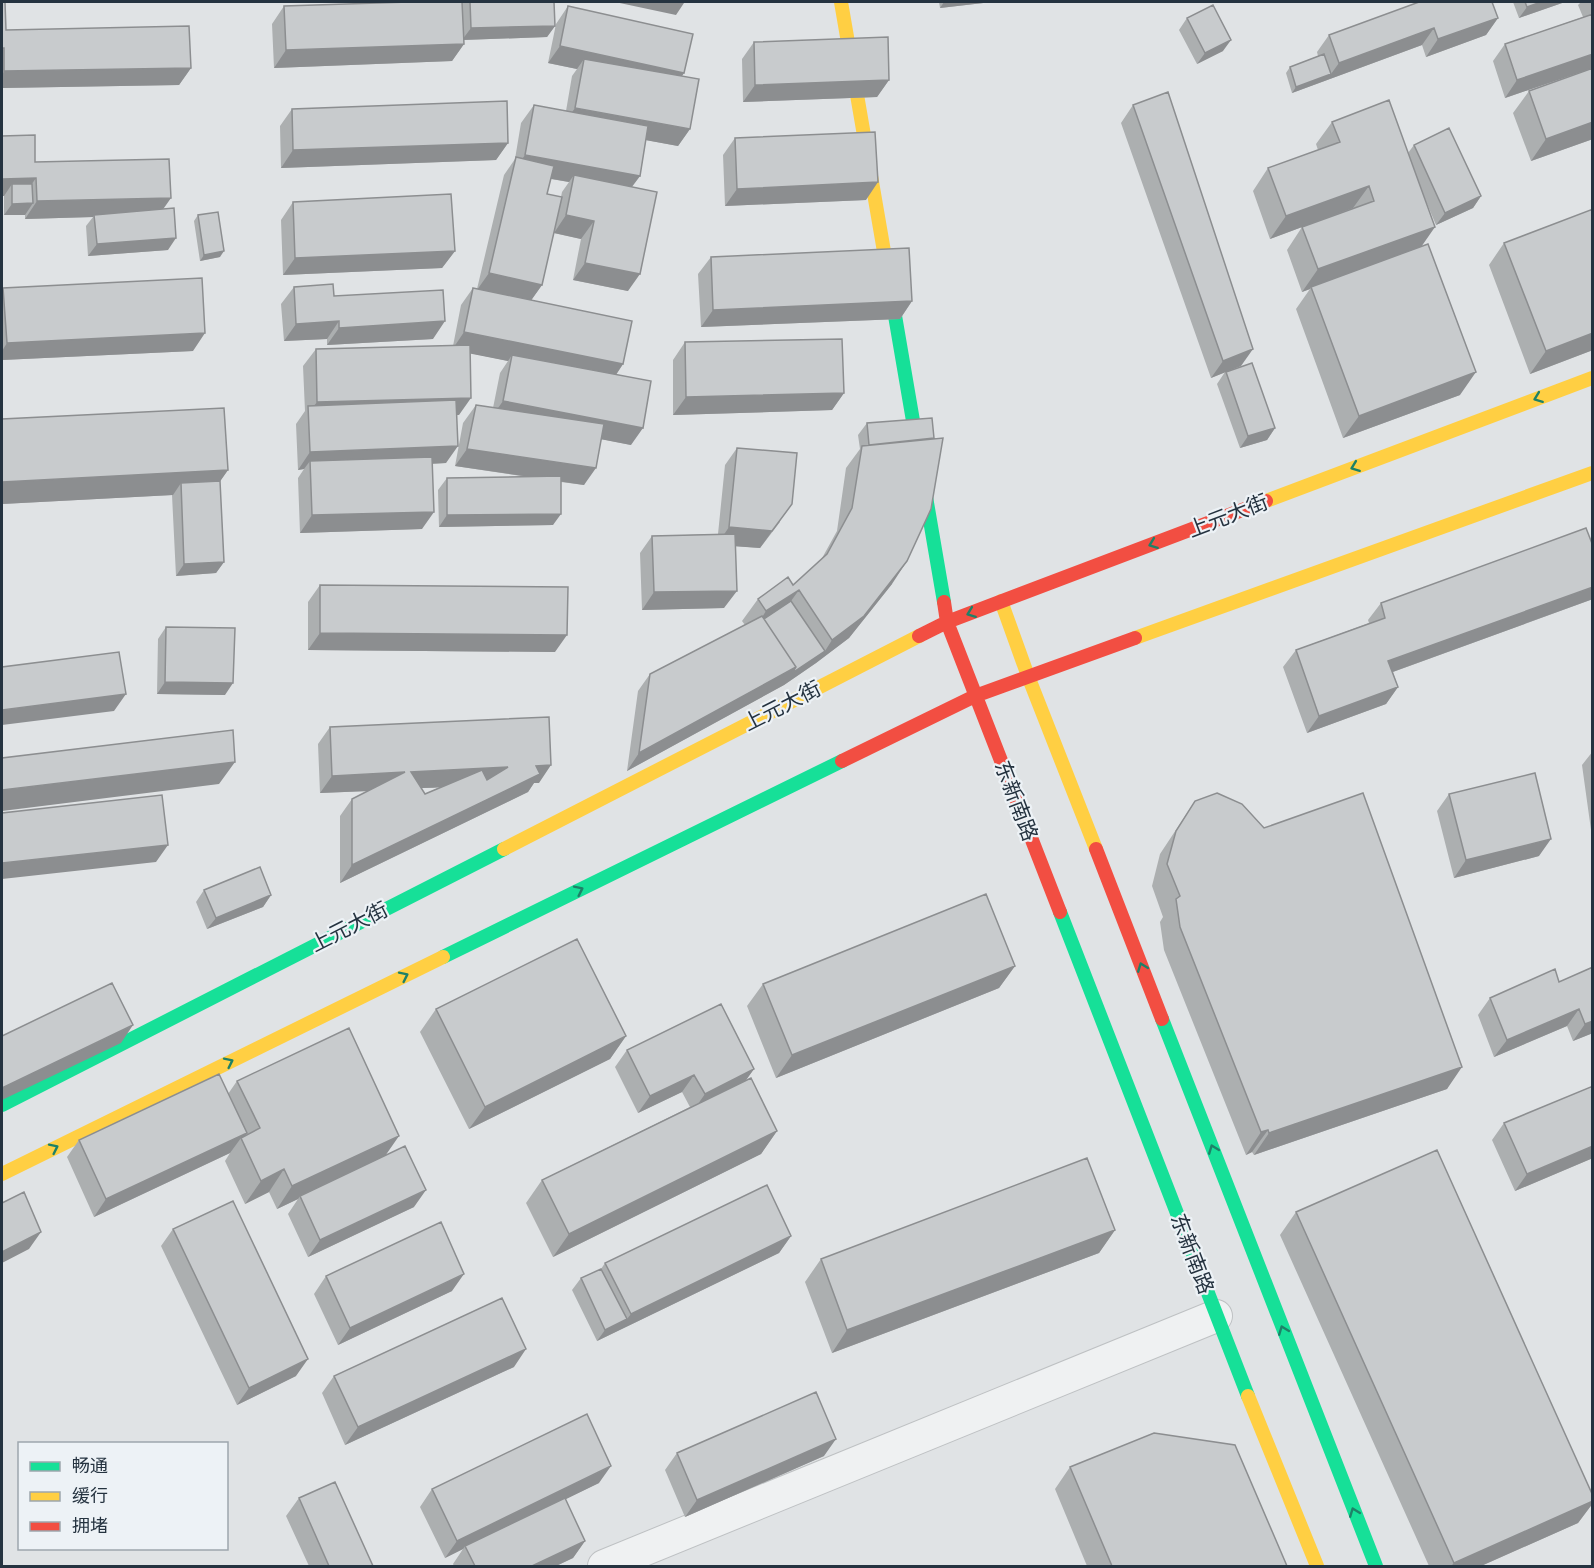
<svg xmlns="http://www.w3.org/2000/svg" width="1594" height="1568" font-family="'Golos Text','Noto Sans SC',sans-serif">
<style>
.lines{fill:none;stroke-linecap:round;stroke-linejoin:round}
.street-casing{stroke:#bec1c3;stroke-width:34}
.street{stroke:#eff1f2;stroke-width:32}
.fast{stroke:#16e098;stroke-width:14}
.slow{stroke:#ffcf43;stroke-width:14}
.jam{stroke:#f24e42;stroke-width:14}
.wall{fill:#acafb0;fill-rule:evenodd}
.shaded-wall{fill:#8c8e90}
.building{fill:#c8cbcd;stroke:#8c8e90;stroke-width:1.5;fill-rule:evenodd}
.oneway{stroke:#1e8168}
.labels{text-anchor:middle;stroke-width:4.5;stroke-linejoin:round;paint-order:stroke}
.street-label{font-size:21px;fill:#253340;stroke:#edf2f6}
</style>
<rect width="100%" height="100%" fill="#e0e3e5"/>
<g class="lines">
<defs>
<path id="street" d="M604 1566 1216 1316"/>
</defs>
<use href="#street" class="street-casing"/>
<use href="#street" class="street"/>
<path class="fast" d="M886 263 944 602
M1060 912 1248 1396
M443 957 842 761
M1162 1019 1376 1566
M2 1105 504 849"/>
<path class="slow" d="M841 2 886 263
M1266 501 1592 378
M1001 601 1028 676 1096 849
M1135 638 1592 473
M504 849 919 636
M2 1174 443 957
M1248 1396 1317 1566"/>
<path class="jam" d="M944 602 947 622 1060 912
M919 636 947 622 1266 501
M842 761 975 696 1135 638
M1096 849 1162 1019"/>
</g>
<path class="wall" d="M2 2 6 30 191 68 179 85 2 88Z
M462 2H554L555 26 547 37 464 40V44L452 61 274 68 272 24 284 6Z
M939 2H992L940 8Z
M1513 2H1565L1519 18Z
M1581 2H1593V68L1505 98 1493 61 1505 44 1583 17 1578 5Z
M568 6 684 73 682 76 690 129 678 146 646 140 640 176 632 187 628 291 573 280 581 239 554 233 542 285 531 300 623 364 616 375 631 445 601 439 584 485 561 482 553 525 439 527 438 490 447 478 528 477 455 466 463 423 476 405 493 408 500 373 508 361 470 353 459 415H457L446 463 432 464 422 529 300 533 298 478 304 469 298 470 296 424 305 411 303 366 316 349 453 346 461 305 473 288 477 289 504 175 515 159 521 123 534 105 566 111 572 76 577 69 548 63 556 24ZM551 179 569 182 562 192 561 197 547 194Z
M1187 18 1223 51 1197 64 1179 30Z
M1498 18 1486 35 1426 57 1422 45 1292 93 1286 73 1290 67 1318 56 1317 52 1329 35Z
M754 42 889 80 877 97 743 102 742 59Z
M1593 68V139L1531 161 1513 113 1529 91Z
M1133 105 1241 366 1228 371 1275 428 1267 440 1240 448 1217 384 1225 372 1211 378 1121 123Z
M292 109 508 143 496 160 281 168 280 126Z
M1332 122 1408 153 1414 145 1481 196 1473 208 1436 225 1425 199 1421 246 1460 395 1343 438 1296 309 1310 289 1302 292 1287 250 1302 227 1353 208 1270 239 1253 191 1268 168 1318 150 1316 144Z
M2 136 35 162 163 209 168 250 88 256 86 226 93 217 25 219V215H4V196Z
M735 138 866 200 725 206 723 155Z
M293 202 455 251 442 268 283 275 281 220Z
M198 215 220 257 200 261 194 221Z
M1504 243 1593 350 1530 374 1489 265Z
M711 257 912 301 900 319 701 327 698 274Z
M294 287 334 296 433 339 327 345V339L284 341 281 304Z
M3 288 193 351 2 360V290Z
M685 342 844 393 832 410 673 415V360Z
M2 419 228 470 220 481 224 562 216 573 176 576 172 495 2 504Z
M867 423 892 584 849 638 816 663 784 685 627 771 638 691 650 674 745 625 742 621 758 599 793 585 821 560 837 531 846 468 860 449 858 435Z
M737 448 780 522 760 548 735 546 724 608 642 610 640 553 652 536 718 534 725 465Z
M320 585 555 652 308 650V602Z
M1593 599 1393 672 1398 687 1386 704 1307 733 1283 667 1296 650 1369 623 1368 620 1381 603Z
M166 627 225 695 157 694 158 639Z
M330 727 539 783H534L528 792 340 883V816L352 799 368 791 320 793 318 744ZM440 787 425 794 421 788H433Z
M1593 751V830H1591L1582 765Z
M1449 794 1539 856 1454 878 1437 811Z
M1195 801 1459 1058 1447 1089 1254 1155 1252 1152 1246 1155 1164 950 1160 922 1163 917 1152 886 1160 854Z
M204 890 271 895 263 907 207 929 196 902Z
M1015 966 999 988 776 1078 747 1006 763 984Z
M1593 967V1033L1573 1041 1567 1026 1494 1057 1478 1015 1490 998 1559 982Z
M436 1009 626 1036 610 1059 469 1129 420 1032Z
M627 1050 754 1069 746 1080 777 1131 761 1154 553 1257 526 1203 542 1180 690 1107 682 1092 638 1113 615 1067Z
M237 1081 386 1155 414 1207 308 1257 288 1214 298 1199 277 1209 269 1192 245 1204 225 1161 230 1153 94 1217 67 1157 79 1140 228 1094Z
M1593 1086V1158L1515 1191 1492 1140 1504 1123Z
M1296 1212 1593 1496V1503L1578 1523 1481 1566H1429L1280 1235Z
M173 1229 296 1376 237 1405 161 1246Z
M1115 1230 1099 1253 832 1353 805 1282 821 1259Z
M791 1236 779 1253 597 1341 572 1290 581 1278 601 1269 605 1263Z
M326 1276 452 1291 338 1345 314 1294Z
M514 1367 345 1445 322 1393 334 1376Z
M677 1453 824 1456 685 1517 665 1470Z
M1070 1467 1287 1566H1087L1055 1489Z
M599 1483 565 1499 585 1541 573 1558 556 1566H454L453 1564 463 1549 445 1558 420 1507 432 1489Z
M299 1498 373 1566H309L286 1516Z"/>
<path class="shaded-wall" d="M615 2H675L684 3 676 15Z
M820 2H841L840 3Z
M944 2H992L940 8Z
M1541 2H1565L1519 18 1527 7Z
M1498 18 1486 35 1426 57 1438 39Z
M555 26 547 37 462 40 471 28Z
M1434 28 1422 45 1292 93 1296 87 1331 74 1339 63Z
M1231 40 1223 51 1197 64 1205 53Z
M464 44 452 61 274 68 286 50Z
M560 46 684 73 672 90 584 59 577 69 548 63Z
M1593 54V68L1505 98 1517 80Z
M191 68 179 85 2 88V75L4 71Z
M889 80 877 97 743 102 755 85Z
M575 108 690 129 678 146 563 125Z
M1593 122V139L1531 161 1546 139Z
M508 143 496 160 281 168 293 150Z
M525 155 640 176 627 193 574 175 569 182 513 172Z
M36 178 24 195 12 184 4 196H2V179Z
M878 182 866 200 725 206 737 189Z
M1369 186 1353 208 1270 239 1286 216Z
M1481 196 1473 208 1436 225 1445 213Z
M171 198 159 215H94L93 217 25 219 37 201Z
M33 203 25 215H4L12 204Z
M566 215 594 221 581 239 554 233Z
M1435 227 1419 250 1311 287 1310 289 1302 292 1318 269Z
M176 238 168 250 88 256 97 244Z
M224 251 220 257 200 261 204 255Z
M455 251 442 268 283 275 295 258Z
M585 263 640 274 628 291 573 280Z
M489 273 542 285 530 302 477 290Z
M912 301 900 319 701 327 713 310Z
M339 321 327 339 284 341 296 324Z
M445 321 433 339 327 345 339 328Z
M464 332 623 364 611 382 512 355 508 361 452 350Z
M205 333 193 351 2 360V351L7 343Z
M1593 333V350L1530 374 1546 351Z
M1253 349 1241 366 1211 378 1223 361Z
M1476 372 1460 395 1343 438 1359 416Z
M844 393 832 410 673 415 686 397Z
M471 398 459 415 309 419 308 414 317 402Z
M503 401 643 428 631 445 491 418Z
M1275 428 1267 440 1240 448 1248 436Z
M458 446 446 463 310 469V461L304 469 298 470 310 452Z
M467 449 596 468 584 485 455 466Z
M228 470 212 493 181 483 173 495 2 504V482Z
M792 504 760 548 717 545 729 527Z
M434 512 422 529 300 533 312 515Z
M561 514 553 525 439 527 447 515Z
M907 561 892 584 849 638 816 663 784 685 627 771 639 753 825 651 832 640Z
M224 562 216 573 176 576 184 564Z
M1593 587V599L1376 678 1388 661Z
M799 590 783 612 759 622 766 611Z
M737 591 724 608 642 610 654 592Z
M320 633 567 635 555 652 308 650Z
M165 682 233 683 225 695 157 694Z
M1398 687 1386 704 1307 733 1319 716Z
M126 694 114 711 2 725V710Z
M235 762 219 784 2 811V790Z
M551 765 539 783H534L528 792 340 883 352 865 536 766Z
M508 767 496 785 399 789 411 772Z
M405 772 393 790 320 793 332 776Z
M1551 839 1539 856 1454 878 1466 860Z
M168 845 156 862 2 879V863Z
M271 895 263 907 207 929 216 918Z
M1015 966 999 988 776 1078 792 1055Z
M1579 1009 1567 1026 1494 1057 1507 1040Z
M1593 1021V1033L1573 1041 1585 1024Z
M133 1025 121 1043 2 1100V1088Z
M626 1036 610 1059 469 1129 485 1107Z
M1462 1067 1447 1089 1254 1155 1269 1133Z
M754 1069 741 1087 693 1111 705 1094Z
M694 1075 682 1092 638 1113 650 1096Z
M1268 1130 1252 1152 1246 1155 1261 1132Z
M777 1131 761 1154 553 1257 569 1234Z
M247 1133 242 1141 241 1138 230 1153 94 1217 106 1199Z
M399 1136 383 1159 300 1196 298 1199 277 1209 292 1186Z
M1593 1146V1158L1515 1191 1527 1174Z
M284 1169 269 1192 245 1204 261 1181Z
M426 1190 414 1207 308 1257 320 1240Z
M1115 1230 1099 1253 832 1353 847 1330Z
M41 1232 29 1249 2 1263V1252Z
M791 1236 779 1253 597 1341 605 1330 627 1319 631 1314Z
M464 1274 452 1291 338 1345 350 1328Z
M526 1349 514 1367 345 1445 358 1427Z
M308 1359 296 1376 237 1405 249 1388Z
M836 1439 824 1456 685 1517 697 1500Z
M611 1466 599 1483 466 1548 465 1546 463 1549 445 1558 457 1541Z
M1593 1501V1503L1578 1523 1481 1566H1451L1454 1563Z
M585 1541 573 1558 556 1566H532Z"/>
<path class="building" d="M2 2H5L6 30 189 26 191 68 4 71V48H2Z
M409 2H462L464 44 286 50 284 6Z
M470 2H554L555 26 471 28Z
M1419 2H1492L1498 18 1438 39 1434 28 1339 63 1329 35Z
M1525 2H1541L1527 7Z
M1213 5 1231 40 1205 53 1187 18Z
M568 6 693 34 684 73 560 46Z
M1593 14V54L1517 80 1505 44Z
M888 37 889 80 755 85 754 42Z
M1324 54 1331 74 1296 87 1290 67Z
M584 59 699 79 690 129 575 108Z
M1593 68V122L1546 139 1529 91Z
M1168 92 1253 349 1223 361 1133 105Z
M1389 100 1435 227 1318 269 1302 227 1374 201 1369 186 1286 216 1268 168 1340 142 1332 122Z
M507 101 508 143 293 150 292 109Z
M534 105 648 126 640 176 525 155Z
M1449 128 1481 196 1445 213 1414 145Z
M875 132 878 182 737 189 735 138Z
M35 135V162L169 159 171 198 37 201 36 178 2 179V136Z
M516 157 554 166 547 194 562 197 542 285 489 273Z
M574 175 657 192 640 274 585 263 594 221 566 215Z
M12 184H32L33 203 12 204Z
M451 194 455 251 295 258 293 202Z
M174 208 176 238 97 244 94 215Z
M1593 209V333L1546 351 1504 243Z
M218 212 224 251 204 255 198 215Z
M1428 244 1476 372 1359 416 1311 287Z
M909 248 912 301 713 310 711 257Z
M202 278 205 333 7 343 3 288Z
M333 284 334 296 443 290 445 321 339 328V321L296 324 294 287Z
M473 288 632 321 623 364 464 332Z
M842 339 844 393 686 397 685 342Z
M470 345 471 398 317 402 316 349Z
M512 355 651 381 643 428 503 401Z
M1252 363 1275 428 1248 436 1226 372Z
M456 400 458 446 310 452 308 406Z
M476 405 604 424 596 468 467 449Z
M224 408 228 470 2 482V419Z
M932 418 934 438 869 445 867 423Z
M943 438 931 509 907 561 864 616 832 640 799 590 766 611 758 599 788 577 793 585 827 554 852 508 862 446Z
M737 448 797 453 792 504 772 531 729 527Z
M432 457 434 512 312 515 310 461Z
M561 476V514L447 515V478Z
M220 481 224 562 184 564 181 483Z
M1586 528 1593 546V587L1388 661 1398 687 1319 716 1296 650 1385 618 1381 603Z
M735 534 737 591 654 592 652 536Z
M320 585 568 587 567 635 320 633Z
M791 601 825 651 792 673 796 667 764 619Z
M762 616 796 667 639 753 650 674Z
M166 627 235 628 233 683 165 682Z
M119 652 126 694 2 710V667Z
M549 717 551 765 536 766 540 774 352 865V799L405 772 332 776 330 727ZM508 767 487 780 482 770 425 794 411 772Z
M233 730 235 762 2 790V758Z
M1535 773 1551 839 1466 860 1449 794Z
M1217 793 1242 804 1264 828 1363 793 1462 1067 1269 1133 1268 1130 1261 1132 1180 927 1176 899 1180 896 1167 864 1176 831 1195 801Z
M162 795 168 845 2 863V813Z
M260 867 271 895 216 918 204 890Z
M986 894 1015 966 792 1055 763 984Z
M577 939 626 1036 485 1107 436 1009Z
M1593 967V1021L1585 1024 1579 1009 1507 1040 1490 998 1555 969 1559 982Z
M112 983 133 1025 2 1088V1036Z
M721 1004 754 1069 705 1094 694 1075 650 1096 627 1050Z
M349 1028 399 1136 292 1186 284 1169 261 1181 241 1138 260 1128 237 1081Z
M219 1074 247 1133 106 1199 79 1140Z
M751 1078 777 1131 569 1234 542 1180Z
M1593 1086V1146L1527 1174 1504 1123Z
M405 1146 426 1190 320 1240 300 1196Z
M1437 1150 1593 1496V1501L1454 1563 1296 1212Z
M1087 1158 1115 1230 847 1330 821 1259Z
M767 1185 791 1236 631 1314 605 1263Z
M24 1192 41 1232 2 1252V1203Z
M233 1201 308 1359 249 1388 173 1229Z
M441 1222 464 1274 350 1328 326 1276Z
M601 1269 627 1319 605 1330 581 1278Z
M502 1298 526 1349 358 1427 334 1376Z
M816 1392 836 1439 697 1500 677 1453Z
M587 1414 611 1466 457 1541 432 1489Z
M1154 1433 1235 1445 1287 1566H1112L1070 1467Z
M335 1482 373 1566H329L299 1498Z
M565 1498 585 1541 532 1566H475L465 1546Z"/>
<defs><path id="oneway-chevron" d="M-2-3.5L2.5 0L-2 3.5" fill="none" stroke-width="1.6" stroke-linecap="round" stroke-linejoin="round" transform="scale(1.5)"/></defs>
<g class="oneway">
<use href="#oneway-chevron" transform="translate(1538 398) rotate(159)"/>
<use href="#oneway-chevron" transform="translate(1355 467) rotate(159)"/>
<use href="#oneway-chevron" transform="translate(1153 544) rotate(159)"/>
<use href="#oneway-chevron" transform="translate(971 613) rotate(159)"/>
<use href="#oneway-chevron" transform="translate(579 890) rotate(-26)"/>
<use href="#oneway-chevron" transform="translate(1142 967) rotate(-111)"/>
<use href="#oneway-chevron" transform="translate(404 976) rotate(-26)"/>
<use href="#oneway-chevron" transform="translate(229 1062) rotate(-26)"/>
<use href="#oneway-chevron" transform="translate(54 1148) rotate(-26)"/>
<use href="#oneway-chevron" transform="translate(1213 1149) rotate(-111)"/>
<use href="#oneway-chevron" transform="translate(1283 1330) rotate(-111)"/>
<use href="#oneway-chevron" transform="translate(1354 1512) rotate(-111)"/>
</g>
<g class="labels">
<g class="street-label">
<text transform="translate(1228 516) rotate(-21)" y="7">上元大街</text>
<text transform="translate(782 706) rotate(-27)" y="7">上元大街</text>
<text transform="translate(1016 801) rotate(69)" y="7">东新南路</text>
<text transform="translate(349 927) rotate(-27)" y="7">上元大街</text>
<text transform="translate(1192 1254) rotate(69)" y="7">东新南路</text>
</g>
</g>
<rect width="1594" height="1568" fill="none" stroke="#253340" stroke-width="6"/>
<rect x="18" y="1442" width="210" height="108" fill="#edf2f6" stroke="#9da6ad" stroke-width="1.5"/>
<rect x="30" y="1462" width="30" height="9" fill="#16e098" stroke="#9da6ad" stroke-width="1.5"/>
<text x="72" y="1472" font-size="18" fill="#253340">畅通</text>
<rect x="30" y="1492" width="30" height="9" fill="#ffcf43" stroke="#9da6ad" stroke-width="1.5"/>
<text x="72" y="1502" font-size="18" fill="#253340">缓行</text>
<rect x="30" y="1522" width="30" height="9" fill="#f24e42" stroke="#9da6ad" stroke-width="1.5"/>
<text x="72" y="1532" font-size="18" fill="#253340">拥堵</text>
</svg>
